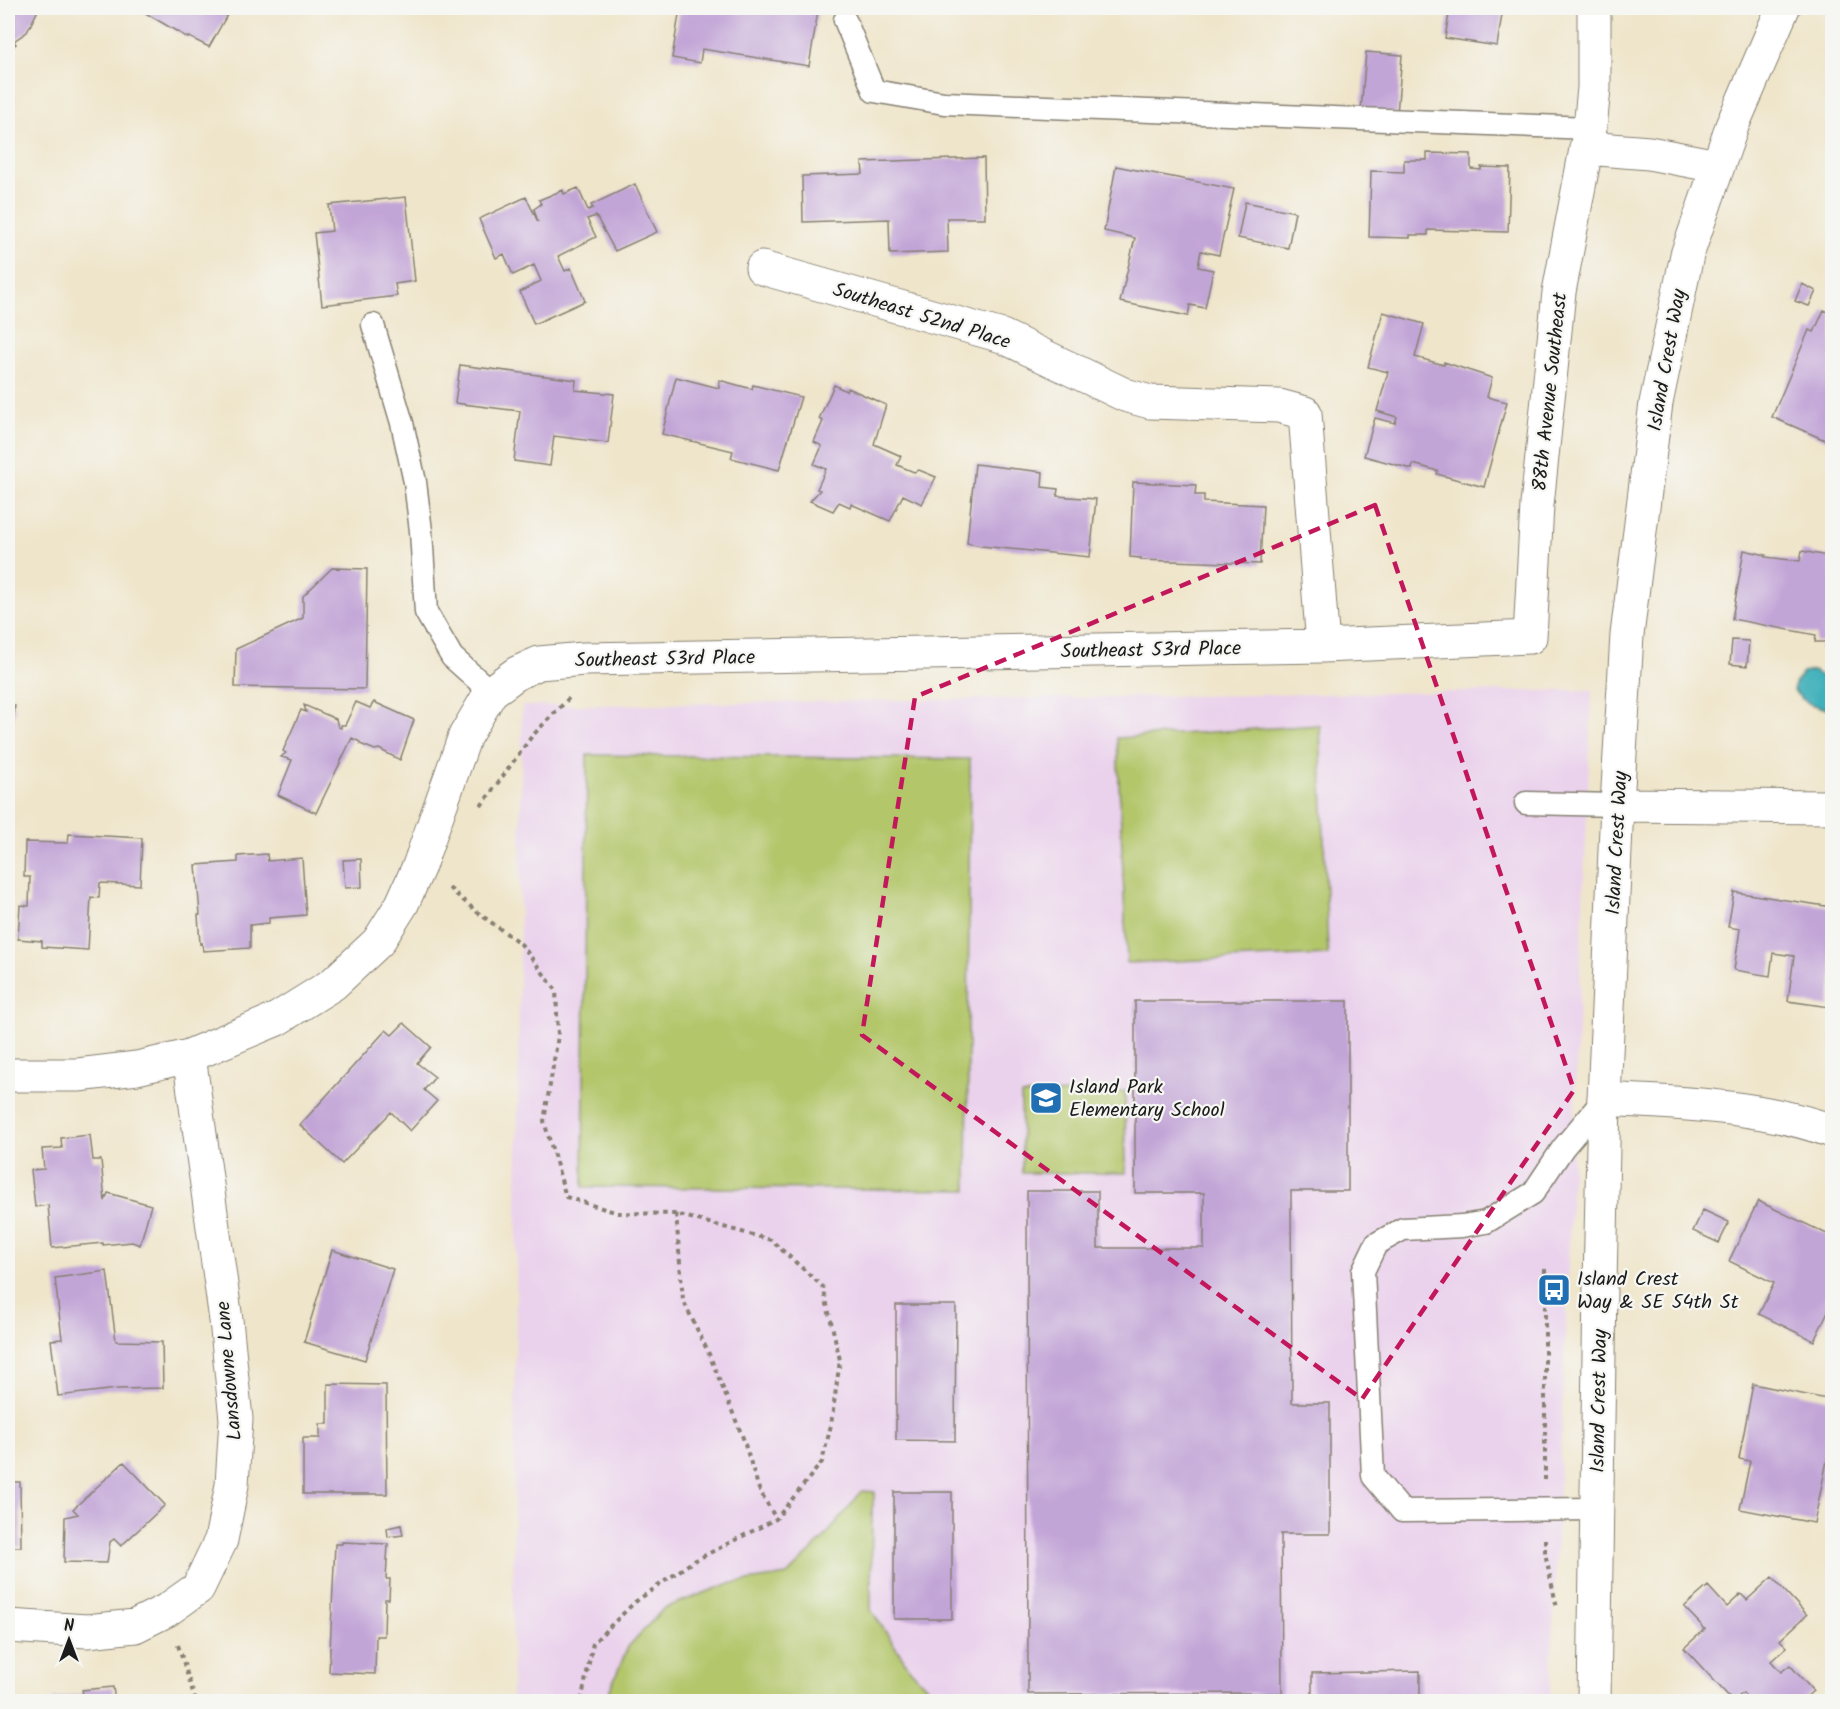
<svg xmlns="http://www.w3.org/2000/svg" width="1840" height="1709" font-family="Kalam,sans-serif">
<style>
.built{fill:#ead1ec}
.green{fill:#b3c66a;stroke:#687143;stroke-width:1.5}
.water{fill:#40b0ba;stroke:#2e666b;stroke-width:1.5}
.building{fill:#c2a5d7}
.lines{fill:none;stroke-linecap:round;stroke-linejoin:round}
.lane-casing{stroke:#868073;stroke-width:25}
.street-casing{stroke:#868073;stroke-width:35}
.secondary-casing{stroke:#868073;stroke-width:35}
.path{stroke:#868073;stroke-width:4;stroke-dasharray:4.5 4.5;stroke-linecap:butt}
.lane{stroke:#fff;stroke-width:22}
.street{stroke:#fff;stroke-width:33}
.secondary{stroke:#fff;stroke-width:33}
.marked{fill:none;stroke:#c2185b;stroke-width:4.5;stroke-dasharray:12 8;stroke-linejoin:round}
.labels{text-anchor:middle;stroke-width:4.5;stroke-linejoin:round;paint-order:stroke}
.street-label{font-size:20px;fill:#1c1c1c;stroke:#f6f6f2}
.poi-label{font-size:20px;fill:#1c1c1c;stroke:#f6f6f2;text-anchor:start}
</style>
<rect width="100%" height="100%" fill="#f6f6f2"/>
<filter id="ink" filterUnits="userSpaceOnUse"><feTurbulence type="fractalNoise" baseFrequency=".0167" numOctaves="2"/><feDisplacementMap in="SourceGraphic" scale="12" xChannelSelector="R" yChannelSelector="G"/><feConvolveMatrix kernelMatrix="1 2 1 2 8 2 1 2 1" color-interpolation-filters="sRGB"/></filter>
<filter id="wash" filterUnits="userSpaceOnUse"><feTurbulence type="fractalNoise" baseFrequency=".008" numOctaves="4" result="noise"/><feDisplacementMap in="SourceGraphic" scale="24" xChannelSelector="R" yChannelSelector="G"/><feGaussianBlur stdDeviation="1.35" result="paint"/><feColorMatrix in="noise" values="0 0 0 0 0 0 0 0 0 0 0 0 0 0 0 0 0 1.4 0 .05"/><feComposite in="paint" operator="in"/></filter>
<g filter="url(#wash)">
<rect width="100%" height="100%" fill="#efe5ca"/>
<path class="built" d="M1592 690 1550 1701 512 1702 522 706Z"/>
<path class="green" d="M1320 725 1328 955 1127 963 1117 738Z
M587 755 970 759 967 1190 583 1187Z
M1125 1091 1126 1173H1022L1021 1095Z
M862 1491 875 1492 872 1509 871 1610 910 1669 940 1701H609L608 1694 628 1647 664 1608 728 1584 787 1575 823 1539Z"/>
<path class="water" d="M1814 671 1824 678H1832V709C1815 707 1805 704 1793 690L1796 682 1802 673Z"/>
<g id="blocks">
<path class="building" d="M8 8H39L27 32 14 41 16 44 8 50Z
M137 8H237V9L230 10 209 47 189 37 188 38Z
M680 8H795L818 11 809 66 702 49 700 63 672 58Z
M1450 8H1503L1497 46 1445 38Z
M1366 52 1402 55 1397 114 1361 111Z
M1427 153 1471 154V169L1481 170V167L1510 168 1508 232 1428 230V235H1410V238L1369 237 1371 171 1404 172V160H1427Z
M984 158 985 218H947L948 252 890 254 889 219 803 222 802 176 863 174 862 162Z
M1116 166 1234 189 1219 255 1201 251 1198 267 1213 270 1205 308 1190 305 1188 316 1120 302 1135 238 1104 231Z
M635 184 657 232 615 251 596 216 587 219 596 237 558 256 565 271 571 268 585 301 534 324 520 292 541 281 534 265 513 275 504 254 496 258 479 219 526 197 538 222 534 209 541 204 539 200 563 190 564 194 578 188 588 210 593 208 591 205Z
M406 197 415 281 395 284 397 296 322 305 314 233 332 231 329 205Z
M1245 202 1295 212 1288 248 1238 238Z
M1802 284 1816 291 1809 306 1795 301Z
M1824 310 1832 314V443L1772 417 1809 330 1814 332Z
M1383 312 1424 324 1415 357 1444 365V362L1492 378 1487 397 1507 402 1484 487 1437 474 1438 471 1413 464 1412 469 1364 456 1375 418 1395 423 1397 417 1377 411 1388 372 1368 367Z
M460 365 576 380 575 390 614 394 608 443 554 436 550 466 514 461 520 411 455 403Z
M676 377 719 388V380L752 389 753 385 801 397 779 470 731 458 733 451 662 434Z
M834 385 846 391 848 388 886 405 874 444 901 456 897 465 914 472 919 470 936 477 922 504 903 495 890 521 851 504 850 507 839 502 833 511 810 501 820 490 817 489 826 469 814 464 822 446 814 442 823 421 819 419Z
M975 464 1043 472 1042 487 1058 489 1057 496 1096 499 1090 557 981 546 967 543Z
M1133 482 1196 485 1195 495H1204V502L1263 505 1260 564 1141 560V558L1130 557Z
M1744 550 1766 555 1765 557 1800 561 1802 551 1832 557V649L1825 648 1826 642H1815L1816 635 1732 619Z
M332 568 367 569 365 689 235 687 236 649 303 618V596Z
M1732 640 1749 641 1747 666 1730 664Z
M356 702 370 708 374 702 414 720 400 760 379 749 375 750 360 744V742L352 738 316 813 278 795 292 760 281 757 286 753 283 751 301 710 306 712 304 705 336 719 338 727 341 728V725H345Z
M8 704 15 706 9 740H8Z
M69 834 142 838 140 885 100 883 99 898 91 897 88 950 42 947V941L18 939 20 905 29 906 30 877H24L25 842 68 843Z
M267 854 268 861 302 858 306 915 269 918V923L250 925V948L203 951 202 943 200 944 198 915H200L196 865 238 862V856Z
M361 859 362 887 345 888 343 860Z
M1734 892 1832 907V984L1829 1007 1788 1001 1794 956 1773 953 1770 976 1734 970 1740 929 1728 927Z
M1135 1001H1348V1191H1291L1292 1403H1330V1534H1281L1282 1693 1028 1694 1027 1191H1098V1248H1204V1193H1135Z
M404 1023 431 1047 417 1063 435 1077 424 1090 437 1101 410 1131 391 1112 342 1164 300 1125 386 1030 392 1035Z
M90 1135 93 1160H101L105 1201 108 1193 151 1205 140 1245 132 1242 103 1245V1243L52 1248 48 1205 35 1207 31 1170 44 1169 42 1149 62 1148 61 1138Z
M1758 1201 1831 1236 1832 1233V1311L1829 1309 1814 1341 1759 1314 1774 1283 1729 1261Z
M1703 1210 1729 1222 1719 1243 1693 1231Z
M332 1250 393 1269 365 1360 304 1342Z
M107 1271 116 1341 162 1342 163 1388 117 1389 58 1396 51 1340 62 1339 55 1278Z
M896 1305H956L955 1441 896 1440Z
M328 1384 386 1385 387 1494H303V1438H320V1424H328Z
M1753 1384 1832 1400V1457L1828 1456 1814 1523 1740 1509 1750 1461 1739 1459Z
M124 1462 165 1505 121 1546 114 1539 110 1542 107 1563 64 1562 65 1517 78 1514 73 1509Z
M8 1482H20L21 1547H8Z
M894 1492H952V1619H894Z
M401 1525 403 1535 388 1537 387 1528Z
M342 1542 388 1544 386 1579H390L389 1599H385L384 1636H376L375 1674 329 1672 335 1544H342Z
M1772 1577 1807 1615 1780 1640 1787 1647 1771 1661 1781 1672 1790 1665 1813 1691 1805 1698 1808 1702H1751L1743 1693 1733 1701 1684 1648 1705 1629 1684 1607 1708 1586 1727 1607 1741 1594 1747 1600Z
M1420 1671V1702H1312V1673Z
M113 1687 115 1702H53V1699L83 1694 82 1690Z
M13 1695 14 1702H8V1696Z"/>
</g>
</g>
<g filter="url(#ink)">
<use href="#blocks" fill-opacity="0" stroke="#868073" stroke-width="1.5"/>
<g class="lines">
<defs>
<path id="lane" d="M845 20 874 91 944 103 1590 128
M373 325 402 423 415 482 421 531 426 612 452 657 491 692
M1526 803 1617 805
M1596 1509 1402 1511 1373 1476 1363 1271 1376 1244 1403 1229 1462 1226 1486 1222 1533 1193 1563 1148 1604 1099"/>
<path id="street" d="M1586 148 1649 153 1717 166
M762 268 1002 336 1125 395 1150 402 1279 406 1305 413 1323 646
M8 1075H78L137 1068 189 1056 277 1019 333 984 378 942 402 904 419 866 465 736 491 692 517 673 539 663 584 659 1323 646 1530 637 1537 505 1559 292 1590 128 1594 88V8
M1604 1099C1681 1103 1759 1105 1832 1131
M8 1626 87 1631 135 1626 167 1610 198 1588 221 1540 232 1485 236 1419 226 1320 189 1056"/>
<path id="secondary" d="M1617 805 1832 807
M1594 1702 1600 1285 1604 1099 1617 805 1627 635 1656 403 1687 255 1732 126 1783 8"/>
</defs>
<use href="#lane" class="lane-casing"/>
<use href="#street" class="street-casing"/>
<use href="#secondary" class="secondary-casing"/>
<path class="path" d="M481 806 532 736 569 698
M449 888 477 912 521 944 556 990 558 1036 544 1121 566 1197 618 1213 676 1214 771 1240 823 1287 840 1360 831 1425 822 1462 776 1519 692 1562 635 1602 593 1643 581 1702
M676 1214 683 1300 709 1354 743 1438 759 1489 776 1519
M1545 1269V1480
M1545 1539V1553L1557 1608
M178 1645 196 1702"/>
<use href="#lane" class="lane"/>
<use href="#street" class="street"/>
<use href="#secondary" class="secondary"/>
</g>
</g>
<path class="marked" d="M1375 505 1574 1090 1362 1399 862 1035 915 697Z"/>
<defs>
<symbol id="school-square" viewBox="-11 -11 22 22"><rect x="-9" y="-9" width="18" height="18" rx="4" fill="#1f6fb2" stroke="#f6f6f2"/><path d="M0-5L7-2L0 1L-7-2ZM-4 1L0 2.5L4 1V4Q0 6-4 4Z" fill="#fff"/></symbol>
<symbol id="bus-square" viewBox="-11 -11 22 22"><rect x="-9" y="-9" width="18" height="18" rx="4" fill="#1f6fb2" stroke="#f6f6f2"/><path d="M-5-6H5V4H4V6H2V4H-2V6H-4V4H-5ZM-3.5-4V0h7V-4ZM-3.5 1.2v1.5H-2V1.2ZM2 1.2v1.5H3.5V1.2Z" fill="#fff"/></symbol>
</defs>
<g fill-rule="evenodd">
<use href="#school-square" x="1027" y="1079" width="38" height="38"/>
<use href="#bus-square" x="1535" y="1271" width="38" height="38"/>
</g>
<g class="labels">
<g class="street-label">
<text transform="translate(922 315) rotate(17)" y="7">Southeast 52nd Place</text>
<text transform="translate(1666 360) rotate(-80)" y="7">Island Crest Way</text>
<text transform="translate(1549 392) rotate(-84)" y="7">88th Avenue Southeast</text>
<text transform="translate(1151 649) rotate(-1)" y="7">Southeast 53rd Place</text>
<text transform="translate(665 658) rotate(-1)" y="7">Southeast 53rd Place</text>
<text transform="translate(1616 843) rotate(-87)" y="7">Island Crest Way</text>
<text transform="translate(228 1371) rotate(-95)" y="7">Lansdowne Lane</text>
<text transform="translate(1598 1401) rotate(-89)" y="7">Island Crest Way</text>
</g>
<g class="poi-label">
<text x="1069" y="1093">Island Park<tspan x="1069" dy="23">Elementary School</tspan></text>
<text x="1577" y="1285">Island Crest<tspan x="1577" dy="23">Way &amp; SE 54th St</tspan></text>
</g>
</g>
<rect width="1840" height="1709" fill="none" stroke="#f6f6f2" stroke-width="30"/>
<g transform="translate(69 1640)" stroke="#f6f6f2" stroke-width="4.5" paint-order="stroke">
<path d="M0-4.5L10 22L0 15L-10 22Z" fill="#1c1c1c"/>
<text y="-9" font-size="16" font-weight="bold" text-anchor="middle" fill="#1c1c1c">N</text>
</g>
</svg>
